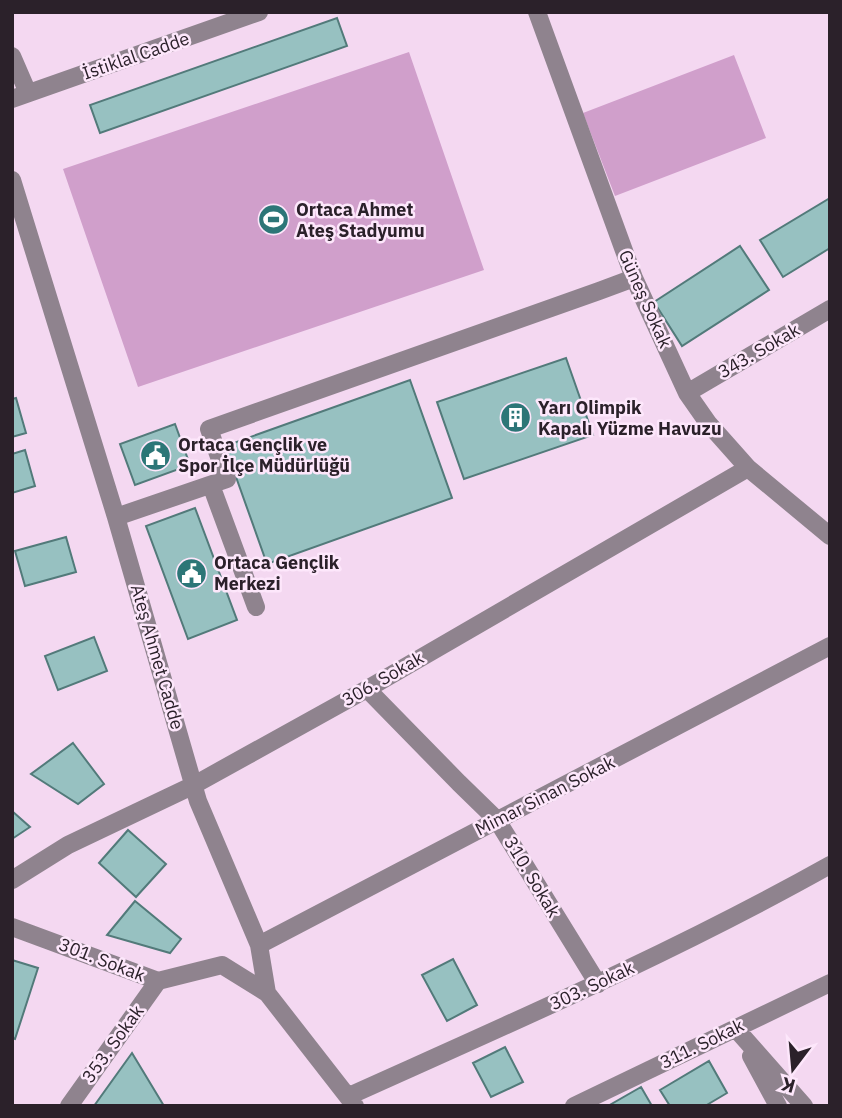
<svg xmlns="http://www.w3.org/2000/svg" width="842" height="1118" font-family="'IBM Plex Sans',sans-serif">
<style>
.green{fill:#d09fcb}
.building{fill:#97c1c1;stroke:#527a7a;stroke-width:2}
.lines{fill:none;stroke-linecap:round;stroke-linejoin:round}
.minor{stroke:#8f838e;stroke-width:18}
.labels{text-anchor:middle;stroke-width:5;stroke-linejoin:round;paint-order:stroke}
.street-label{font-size:18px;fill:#2b212a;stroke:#fde7fb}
.poi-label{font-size:18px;font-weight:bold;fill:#2b212a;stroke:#fde7fb;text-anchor:start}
</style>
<rect width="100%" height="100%" fill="#f4d8f1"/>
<path class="green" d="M409 52 484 270 138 387 63 169Z
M734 55 766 138 615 196 583 113Z"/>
<path class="building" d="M337 18 347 46 100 133 90 105Z
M830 198V248L783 277 760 240Z
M740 246 769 290 682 346 654 302Z
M566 358 593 435 464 479 437 402Z
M410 380 452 498 267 564 225 446Z
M16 398 26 433 12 437V399Z
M175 424 190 465 135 485 120 444Z
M25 450 35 486 12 493V454Z
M195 508 237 620 188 639 146 526Z
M66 537 76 572 25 586 15 551Z
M94 637 107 671 58 690 45 656Z
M73 743 104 784 78 804 31 774Z
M12 811 30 827 12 839Z
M128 830 166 864 136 897 99 863Z
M135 901 181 939 170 953 107 935Z
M453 959 477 1005 447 1021 422 975Z
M12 960 38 968 15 1039 12 1038Z
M505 1047 523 1082 491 1097 473 1063Z
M132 1053 164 1106H94Z
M709 1061 727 1093 705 1106H670L660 1090Z
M641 1087 652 1106H608Z"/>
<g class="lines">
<path class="minor" d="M537 12 634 278 687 393 708 423 748 468 830 536
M12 56 28 93
M12 99 259 12
M12 180 116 517 198 801 259 945 267 993 355 1106
M687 393 830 309
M211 485 256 607
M116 517 227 479 209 429 599 291 634 278
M367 689 459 783 497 820 598 984
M12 880 68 845 194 785 367 689 748 468
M12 927 158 981 222 965 267 993
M259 945 830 646
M736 1029 804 1106
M751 1056 778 1106
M349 1096C511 1023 675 952 830 865
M69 1106 158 981
M574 1106 830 983"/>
</g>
<defs>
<symbol id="stadium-disc" viewBox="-11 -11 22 22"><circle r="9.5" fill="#2c7677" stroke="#fde7fb"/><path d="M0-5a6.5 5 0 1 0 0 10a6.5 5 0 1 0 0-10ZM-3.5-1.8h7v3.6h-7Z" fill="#fff"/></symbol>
<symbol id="building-disc" viewBox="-11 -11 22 22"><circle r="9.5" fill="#2c7677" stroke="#fde7fb"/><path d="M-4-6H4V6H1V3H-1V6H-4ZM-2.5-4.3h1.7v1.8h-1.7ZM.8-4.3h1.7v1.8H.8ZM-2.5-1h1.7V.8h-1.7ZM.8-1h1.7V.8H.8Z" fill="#fff"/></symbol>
<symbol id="civic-disc" viewBox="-11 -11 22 22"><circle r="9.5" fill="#2c7677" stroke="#fde7fb"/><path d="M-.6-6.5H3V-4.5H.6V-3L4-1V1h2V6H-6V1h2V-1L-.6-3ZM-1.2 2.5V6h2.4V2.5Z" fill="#fff"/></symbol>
</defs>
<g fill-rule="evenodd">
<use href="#stadium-disc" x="256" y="202" width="35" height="35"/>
<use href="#building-disc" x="498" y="400" width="35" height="35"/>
<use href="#civic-disc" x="138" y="438" width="35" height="35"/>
<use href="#civic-disc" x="174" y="556" width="35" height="35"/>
</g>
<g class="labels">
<g class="street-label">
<text transform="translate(136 56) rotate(-19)" y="6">İstiklal Cadde</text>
<text transform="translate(645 299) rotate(66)" y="6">Güneş Sokak</text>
<text transform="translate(759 351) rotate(-30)" y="6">343. Sokak</text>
<text transform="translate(157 657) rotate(74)" y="6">Ateş Ahmet Cadde</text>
<text transform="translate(383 679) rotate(-30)" y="6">306. Sokak</text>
<text transform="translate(545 796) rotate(-27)" y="6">Mimar Sinan Sokak</text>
<text transform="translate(532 877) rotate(59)" y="6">310. Sokak</text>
<text transform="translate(102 960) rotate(21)" y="6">301. Sokak</text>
<text transform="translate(592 986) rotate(-25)" y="6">303. Sokak</text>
<text transform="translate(113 1044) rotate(-54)" y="6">353. Sokak</text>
<text transform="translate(702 1044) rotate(-26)" y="6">311. Sokak</text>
</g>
<g class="poi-label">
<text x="296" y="216">Ortaca Ahmet<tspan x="296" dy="21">Ateş Stadyumu</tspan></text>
<text x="538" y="414">Yarı Olimpik<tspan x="538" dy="21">Kapalı Yüzme Havuzu</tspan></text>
<text x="178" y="451">Ortaca Gençlik ve<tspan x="178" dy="21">Spor İlçe Müdürlüğü</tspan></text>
<text x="214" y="569">Ortaca Gençlik<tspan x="214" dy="21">Merkezi</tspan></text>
</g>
</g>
<rect width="842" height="1118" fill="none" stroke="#2b212a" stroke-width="28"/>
<g transform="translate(793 1069) rotate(196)" stroke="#fde7fb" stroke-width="5" paint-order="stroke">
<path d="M0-5L12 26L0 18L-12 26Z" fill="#2b212a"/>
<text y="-10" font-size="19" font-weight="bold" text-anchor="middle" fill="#2b212a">K</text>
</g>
</svg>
